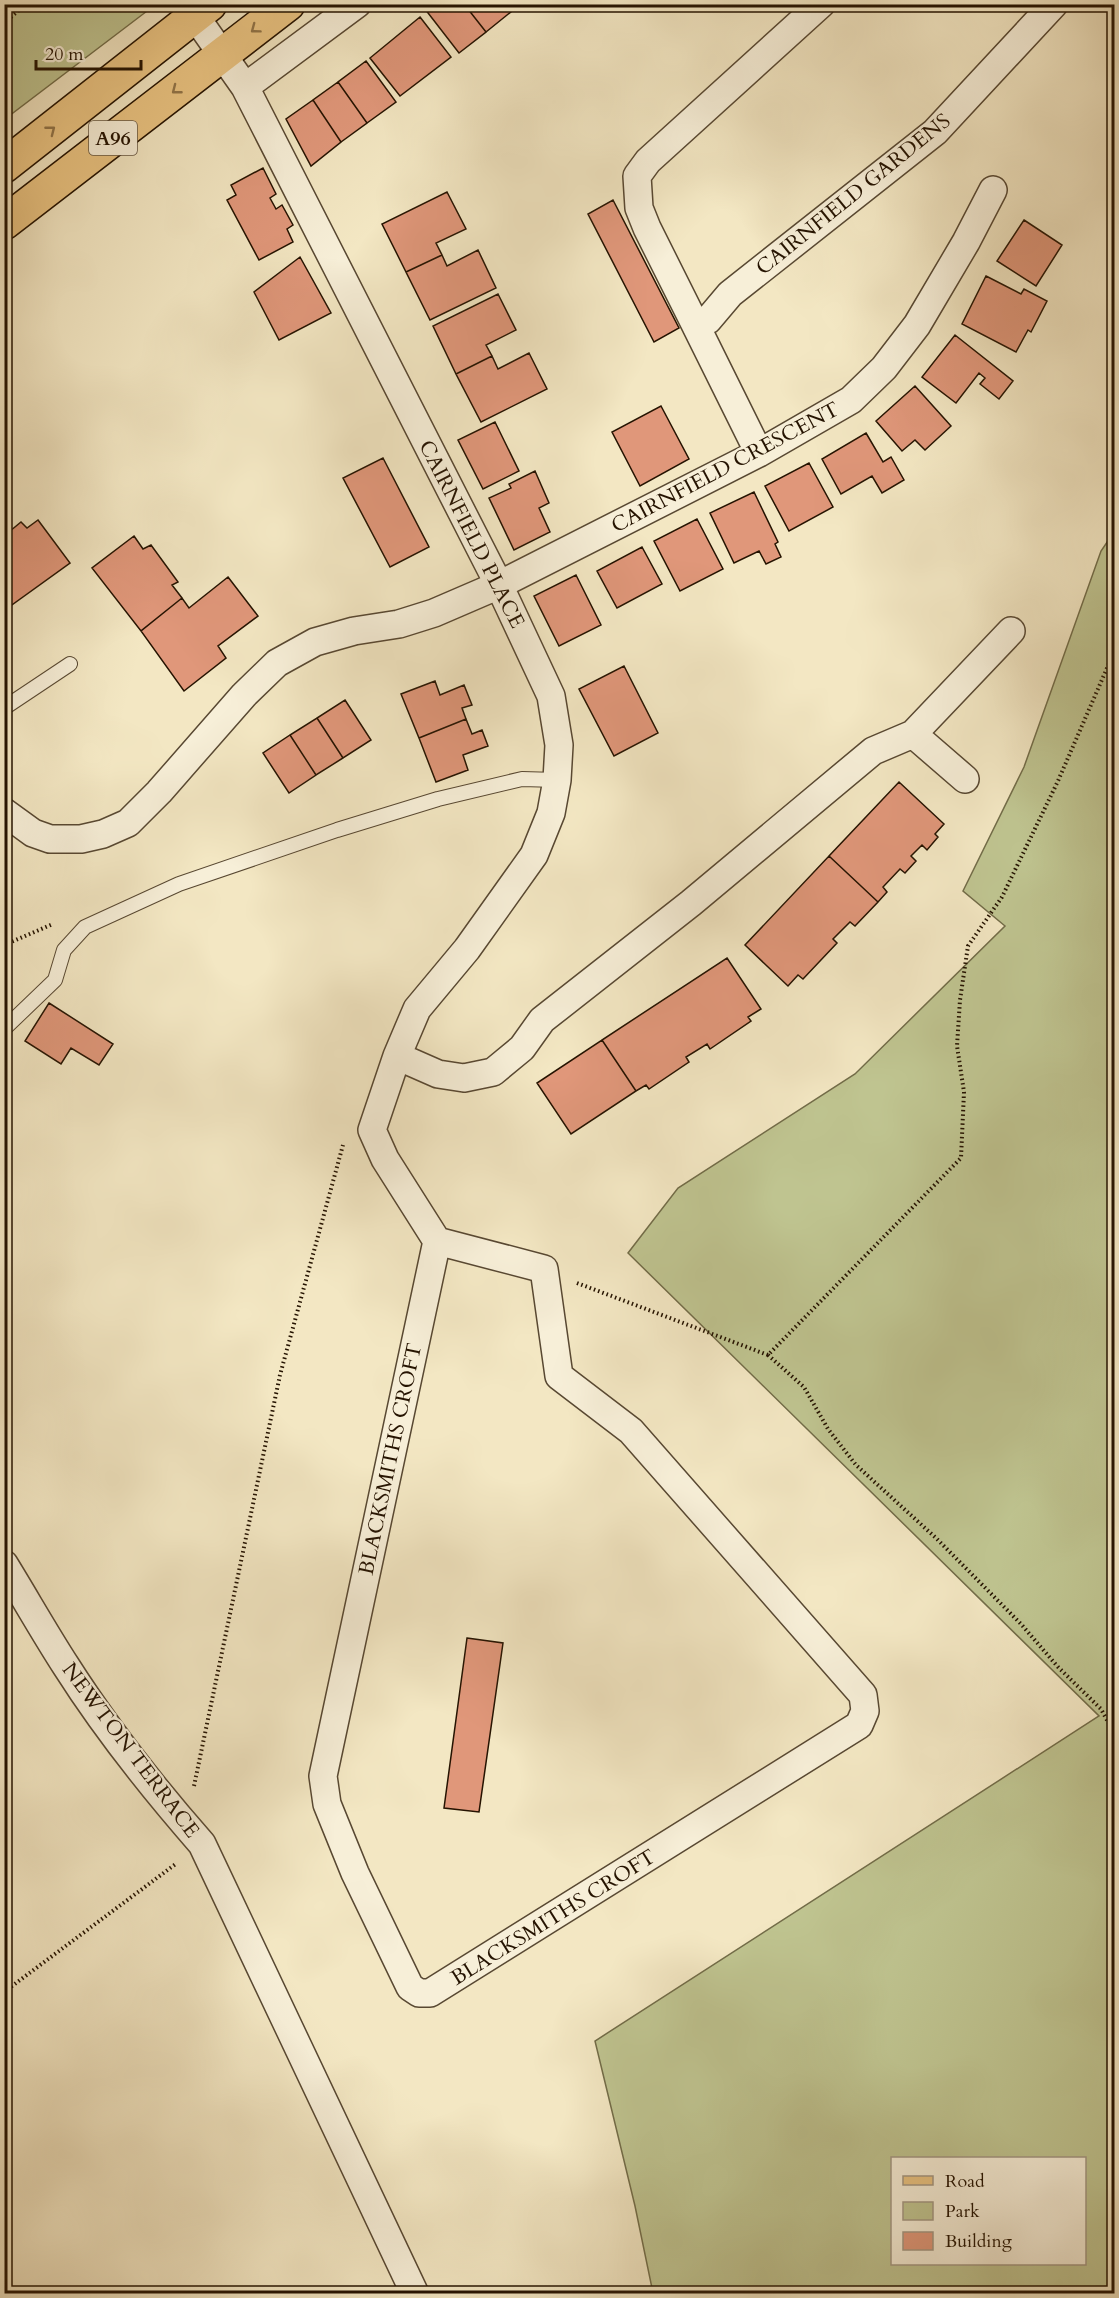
<svg xmlns="http://www.w3.org/2000/svg" width="1119" height="2298" font-family="Cardo,serif">
<style>
.green{fill:#bfc490;stroke:#726c48;stroke-width:1.5;fill-rule:evenodd}
.building{fill:#e0977a;stroke:#251301;stroke-width:1.5}
.lines{fill:none;stroke-linecap:round;stroke-linejoin:round}
.service-casing{stroke:#584832;stroke-width:16}
.minor-casing{stroke:#584832;stroke-width:30}
.primary-casing{stroke:#251301;stroke-width:36}
.path{stroke:#251301;stroke-width:4;stroke-dasharray:1.5 3;stroke-linecap:butt}
.service{stroke:#f7efd8;stroke-width:14}
.minor{stroke:#f7efd8;stroke-width:27}
.primary{stroke:#eac482;stroke-width:33}
.oneway{stroke:#917448}
.labels{text-anchor:middle;stroke-width:4.5;stroke-linejoin:round;paint-order:stroke}
.shield{fill:#f7efd8;stroke:#645542;stroke-width:1.5}
.shield-label{font-size:20px;font-weight:bold;fill:#251301}
.street-label{font-size:21px;fill:#251301;stroke:#f7efd8}
</style>
<rect width="100%" height="100%" fill="#f3e7c3"/>
<filter id="stains"><feTurbulence type="fractalNoise" baseFrequency=".00333" numOctaves="4"/><feColorMatrix values="0 0 0 0 .2 0 0 0 0 .09 0 0 0 0 .02 0 0 0 .5 -.17"/></filter>
<radialGradient id="worn" r=".72"><stop offset=".6" stop-color="#630" stop-opacity="0"/><stop offset="1" stop-color="#630" stop-opacity=".3"/></radialGradient>
<path class="green" d="M5 4H155V5L5 119Z
M1114 532V2293H653L635 2206 595 2041 1099 1716 628 1253 678 1188 855 1074 1005 926 963 891 1024 767 1101 551ZM1084 2158V2264H892V2158Z"/>
<path class="building" d="M430 4H464L486 32 459 53 425 9Z
M464 4H507L512 11 486 32Z
M420 17 451 57 400 96 370 58Z
M366 61 396 102 367 123 338 82Z
M338 82 367 123 341 142 313 100Z
M313 100 341 142 311 166 286 119Z
M263 168 276 194 270 198 276 209 282 205 293 225 287 229 293 242 259 260 227 200 236 195 231 185Z
M447 192 466 229 436 243 442 255 406 272 382 224Z
M613 200 679 328 654 342 588 214Z
M1024 220 1062 245 1036 286 997 261Z
M478 250 496 288 430 320 406 272 442 255 447 266Z
M300 257 331 313 279 340 254 292Z
M986 276 1021 294 1024 289 1047 301 1031 332 1028 330 1016 352 962 324Z
M498 294 516 330 486 345 492 356 456 374 433 326Z
M955 335 1013 381 999 399 980 384 985 378 979 373 956 403 922 377Z
M529 353 547 389 481 422 456 374 492 356 498 369Z
M915 386 951 426 925 450 915 440 902 451 876 421Z
M661 406 689 459 640 486 612 432Z
M495 422 519 471 483 489 458 440Z
M866 433 883 462 891 457 904 480 882 493 872 476 841 494 822 459Z
M383 458 429 547 390 567 343 478Z
M809 463 833 507 789 531 765 486Z
M535 471 549 503 539 508 550 532 514 550 489 498 511 488 509 484Z
M754 492 778 542 775 544 781 557 766 564 759 551 734 563 710 513Z
M697 519 723 569 680 591 654 541Z
M38 520 70 563 9 607 4 601V536L21 522 27 528Z
M134 536 143 549 151 545 178 582 172 585 182 598 141 631 92 568Z
M642 547 662 584 617 608 597 571Z
M576 575 601 625 559 646 534 596Z
M228 577 258 616 218 646 226 658 184 691 141 631 182 598 189 608Z
M624 666 658 733 614 756 579 689Z
M435 681 440 695 464 685 472 705 462 708 466 719 419 738 401 694Z
M345 700 371 740 343 758 317 718Z
M317 718 343 758 316 775 290 735Z
M466 719 472 734 482 730 488 746 463 755 468 770 436 782 419 738Z
M290 735 316 775 289 793 263 753Z
M899 782 944 824 935 834 938 837 927 850 922 845 911 856 916 861 905 873 900 869 883 887 887 892 878 902 829 856Z
M829 856 878 902 855 926 850 922 833 939 837 943 803 979 798 975 788 986 745 945Z
M727 958 761 1009 748 1017 751 1021 710 1049 707 1044 686 1057 689 1062 649 1089 646 1085 636 1091 602 1040Z
M49 1003 113 1044 99 1065 71 1048 61 1064 25 1041Z
M602 1040 636 1091 571 1134 537 1083Z
M467 1638 503 1643 479 1812 444 1808Z"/>
<g class="lines">
<defs>
<path id="service" d="M4 708 70 664
M4 1029 55 980 64 950 85 927 179 884 337 830 438 799 522 779 557 780"/>
<path id="minor" d="M821 4 648 161 637 176 639 208 647 228 696 326 708 320 730 294 935 132 1054 4
M195 16 245 87 499 585 551 696 559 745 557 780 551 813 534 855 467 949 417 1009 397 1056 372 1130 385 1159 437 1241 544 1269 559 1376 631 1431 863 1695 865 1711 859 1725 430 1993H419L410 1987 355 1873 327 1804 323 1776 437 1241
M245 87 357 4
M696 326 759 453
M913 734 965 779
M4 812 33 833 50 839H81L103 834 128 823 159 792 244 695 277 663 315 642 354 631 399 624 434 613 499 585 759 453 851 400 884 368 917 325 966 242 993 190
M397 1056 438 1074 464 1078 493 1072 522 1048 542 1020 691 903 873 751 913 734 1011 631
M4 1564C25 1598 44 1632 66 1666 106 1729 153 1788 202 1844L415 2294"/>
<path id="primary" d="M4 166 210 4
M4 223 288 4"/>
</defs>
<use href="#service" class="service-casing"/>
<use href="#minor" class="minor-casing"/>
<use href="#primary" class="primary-casing"/>
<path class="path" d="M4 23 26 4
M4 945 53 924
M577 1283 768 1355 961 1158 964 1092 957 1046 960 1000 968 946 1002 897 1058 781 1114 652
M768 1355 804 1387 828 1429 856 1465 936 1538 1021 1624 1058 1667 1101 1709 1114 1733
M194 1786 280 1375 343 1145
M4 1992 177 1863"/>
<use href="#service" class="service"/>
<use href="#minor" class="minor"/>
<use href="#primary" class="primary"/>
</g>
<defs><path id="oneway-chevron" d="M-2-3.5L2.5 0L-2 3.5" fill="none" stroke-width="1.6" stroke-linecap="round" stroke-linejoin="round" transform="scale(1.5)"/></defs>
<g class="oneway">
<use href="#oneway-chevron" transform="translate(255 29) rotate(143)"/>
<use href="#oneway-chevron" transform="translate(176 90) rotate(142)"/>
<use href="#oneway-chevron" transform="translate(51 130) rotate(-38)"/>
</g>
<g class="labels">
<rect class="shield" x="89" y="121" width="48" height="34" rx="4.5"/>
<g class="shield-label">
<text x="113" y="145">A96</text>
</g>
<g class="street-label">
<text transform="translate(853 194) rotate(-39)" y="7">CAIRNFIELD GARDENS</text>
<text transform="translate(725 467) rotate(-28)" y="7">CAIRNFIELD CRESCENT</text>
<text transform="translate(472 534) rotate(63)" y="7">CAIRNFIELD PLACE</text>
<text transform="translate(390 1459) rotate(-78)" y="7">BLACKSMITHS CROFT</text>
<text transform="translate(131 1750) rotate(53)" y="7">NEWTON TERRACE</text>
<text transform="translate(553 1917) rotate(-32)" y="7">BLACKSMITHS CROFT</text>
</g>
</g>
<rect width="1119" height="2298" fill="none" stroke="#f3e7c3" stroke-width="24"/>
<rect x="6" y="6" width="1107" height="2286" fill="none" stroke="#251301" stroke-width="3"/>
<rect x="12" y="12" width="1095" height="2274" fill="none" stroke="#251301" stroke-width="1.5"/>
<rect x="891" y="2157" width="195" height="108" fill="#f7efd8" stroke="#a39782" stroke-width="1.5"/>
<rect x="903" y="2176" width="30" height="9" fill="#eac482" stroke="#a39782" stroke-width="1.5"/>
<text x="945" y="2187" font-size="18" fill="#251301">Road</text>
<rect x="903" y="2202" width="30" height="18" fill="#bfc490" stroke="#a39782" stroke-width="1.5"/>
<text x="945" y="2217" font-size="18" fill="#251301">Park</text>
<rect x="903" y="2232" width="30" height="18" fill="#e0977a" stroke="#a39782" stroke-width="1.5"/>
<text x="945" y="2247" font-size="18" fill="#251301">Building</text>
<path d="M36 60v9h105v-9" fill="none" stroke="#251301" stroke-width="3"/>
<text x="45" y="60" font-size="18" fill="#251301" stroke="#f7efd8" stroke-width="4.5" paint-order="stroke">20 m</text>
<rect width="100%" height="100%" filter="url(#stains)"/>
<rect width="100%" height="100%" fill="url(#worn)"/>
</svg>
